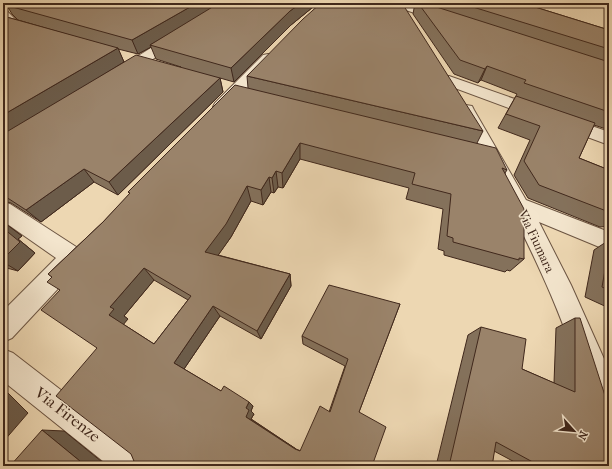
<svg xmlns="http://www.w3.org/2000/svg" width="612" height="469" font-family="'IM FELL French Canon',serif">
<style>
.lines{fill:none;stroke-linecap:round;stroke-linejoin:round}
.minor-casing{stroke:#6b5442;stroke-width:2}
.minor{fill:#f3e5cd;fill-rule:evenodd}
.wall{fill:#84715b;stroke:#40281c;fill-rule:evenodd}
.shaded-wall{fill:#6c5c4a;stroke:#40281c}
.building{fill:#9a836a;stroke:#40281c;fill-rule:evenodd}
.labels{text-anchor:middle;stroke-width:3;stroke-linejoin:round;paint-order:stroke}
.street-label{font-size:13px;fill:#40281c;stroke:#f3e5cd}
.near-street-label{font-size:16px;fill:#40281c;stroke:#f3e5cd}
</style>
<rect width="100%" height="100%" fill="#edd7b2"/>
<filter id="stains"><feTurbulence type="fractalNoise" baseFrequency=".005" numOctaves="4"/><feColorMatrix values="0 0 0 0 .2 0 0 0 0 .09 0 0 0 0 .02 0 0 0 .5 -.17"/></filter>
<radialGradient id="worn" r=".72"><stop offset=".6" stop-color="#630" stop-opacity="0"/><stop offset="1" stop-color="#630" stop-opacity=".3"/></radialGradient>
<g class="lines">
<defs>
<path id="minor" d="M392 3H410L446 15 448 18 446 21H438L394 6Z
M3 10 7 11 17 21 37 27 39 30 37 33C27 35 10 29 3 22Z
M178 33 183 34 185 37 183 40 126 76H116L113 73 116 70 173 34Z
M268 54 273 55 275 58 273 61 227 111 221 112 215 111 213 107 215 103 263 55Z
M449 76 609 132V145L444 84 441 81 444 78Z
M466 105 472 106 474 110 526 200 609 232V251L539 222 571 285 609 370V422L599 417C582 377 568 335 551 295 524 232 491 170 458 110L460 106Z
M3 202 10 204 81 250 84 257 81 264 12 338 3 342V311L56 258 3 221Z
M3 349 13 353 145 455 150 466H109L3 381Z"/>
</defs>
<use href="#minor" class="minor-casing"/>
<use href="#minor" class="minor"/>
</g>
<path class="wall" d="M3 3H318L291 25 234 82 220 78 223 92 118 195 94 182 41 222 11 203 3 201V16L107 46 18 20 12 14 6 4ZM151 47 156 59 181 67 124 62 118 49 138 54Z
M415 3H522L609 30V130L594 125 579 158 609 170V226L600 227 528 198 514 175 530 140 498 128 517 94 481 80 478 83 454 74 413 14Z
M247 76 483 131 477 143 507 170 505 173 524 259 510 271 507 270 505 272 444 255V251L438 249 443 209 406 199 409 188 300 159 283 188 278 187 274 193 271 192 263 205 251 201 231 237 218 255 290 274 291 286 261 339 220 316 184 369 221 391 253 406 251 411 254 414 251 419 296 449 301 451 329 412 345 366 303 344 302 336 400 304 359 412 372 466H136L97 348 60 290 52 277 48 274 103 222 130 194 128 192 248 88ZM154 280 188 300 154 344 123 324 128 319 124 316Z
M3 222 22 236 18 239 35 253 18 271 3 267Z
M609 240V308L585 297 594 250Z
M575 318 609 466H522L494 451 492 466H436L468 335 481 327 522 369 554 383 556 328Z"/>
<path class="shaded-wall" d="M197 3H223L150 45 151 47 138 54 132 40Z
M301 3H318L291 25 234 82 231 68 290 11Z
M118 48 124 62 3 137V115Z
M487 66 481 80 478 83 485 69Z
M220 78 223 92 118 195 109 182Z
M300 143V159L283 188 282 173Z
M84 169 94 182 41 222 26 210Z
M276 171 278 187 274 193 272 178Z
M269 177 271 192 263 205 261 190Z
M247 186 251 201 231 237 212 264 205 252Z
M6 224 22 236 18 239 35 253 18 271 3 262V227Z
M144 268 154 280 124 316 128 319 123 325 109 315 110 307Z
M290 274 291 286 261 339 257 331Z
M213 306 220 316 184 369 174 363Z
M3 388 28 413 3 442Z
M249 402 253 406 251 411 254 414 251 419 296 449 246 417V408Z
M42 430 64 431 107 466H86Z"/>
<path class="building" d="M6 3H197L132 40 9 6Z
M219 3H301L290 11 231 68 150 45Z
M321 3H402L483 131 247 76 303 19Z
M418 3H424L609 62V112L524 83 526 80 487 66 485 69 460 60Z
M460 3H522L609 30V49Z
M3 16 118 48 3 115Z
M136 55 220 78 109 182 84 169 26 210 3 195V134Z
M235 85 496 148 507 170 502 168 524 209V259L519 258V260L453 242V238L447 236 451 194 412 184 415 173 300 143 282 173 276 171 272 178 269 177 261 190 247 186 226 224 205 252 290 274 257 331 213 306 174 363 221 391 224 386 249 402 246 408 249 410 246 417 295 449 300 451 320 406 330 412 348 359 302 336 329 285 400 304 359 412 386 427 372 466H136L131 454 56 396 97 348 41 310 60 290 47 282 52 277 48 274 103 222 130 193 128 192ZM144 268 191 296 154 344 109 315 114 309 110 307Z
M516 96 595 123 579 158 609 170V212L539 185 524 161 540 126 506 114Z
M3 222 6 224 3 227Z
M3 228 20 242 3 259Z
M609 248V290L602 287Z
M575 318H580L609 408V466H540L496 442 492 466H449L481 327 526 339 522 369 575 392Z
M3 407 6 410 3 413Z
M42 430 86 466H10Z"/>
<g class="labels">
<g class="street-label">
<text transform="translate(537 241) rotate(65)" y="5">Via Fiumara</text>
</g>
<g class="near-street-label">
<text transform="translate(68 414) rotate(38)" y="6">Via Firenze</text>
</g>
</g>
<rect width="612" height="469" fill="none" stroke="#edd7b2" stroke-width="16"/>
<rect x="4" y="4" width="604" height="461" fill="none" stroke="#40281c" stroke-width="2"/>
<rect x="8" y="8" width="596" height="453" fill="none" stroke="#40281c"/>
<g transform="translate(574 431) rotate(117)" stroke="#f3e5cd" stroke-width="3" paint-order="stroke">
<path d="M0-3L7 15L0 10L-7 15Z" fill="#40281c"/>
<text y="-6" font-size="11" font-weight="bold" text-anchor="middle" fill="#40281c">N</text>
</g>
<rect width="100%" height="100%" filter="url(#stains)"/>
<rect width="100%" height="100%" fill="url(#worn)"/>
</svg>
